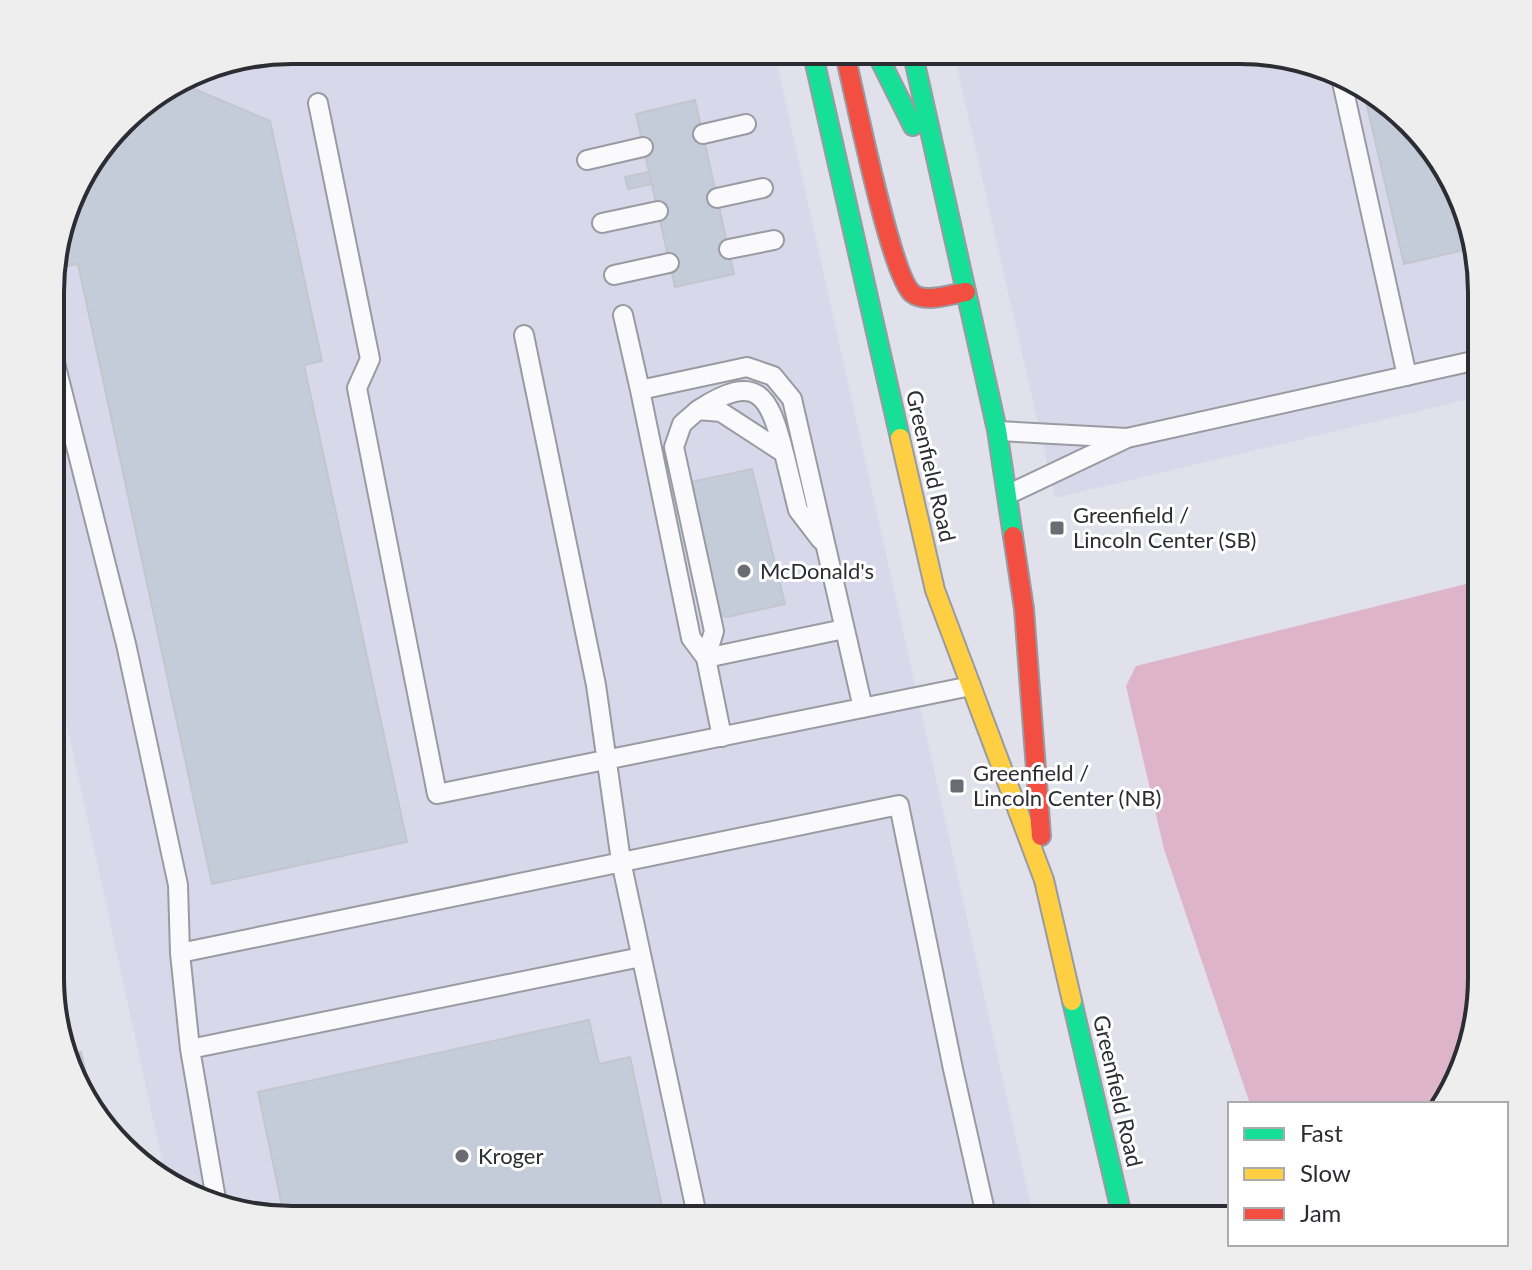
<svg xmlns="http://www.w3.org/2000/svg" width="1532" height="1270" font-family="Lato,sans-serif">
<style>
.built{fill:#d7d8ea}
.forest{fill:#ddb4c9}
.building{fill:#c3ccd8;stroke:#c3c6cd;stroke-width:2}
.lines{fill:none;stroke-linecap:round;stroke-linejoin:round}
.lane-casing{stroke:#9a9ba2;stroke-width:22}
.fast-casing{stroke:#9a9ba2;stroke-width:22}
.slow-casing{stroke:#9a9ba2;stroke-width:22}
.jam-casing{stroke:#9a9ba2;stroke-width:22}
.lane{stroke:#fafafc;stroke-width:18}
.fast{stroke:#16e098;stroke-width:18}
.slow{stroke:#ffcf43;stroke-width:18}
.jam{stroke:#f24e42;stroke-width:18}
.poi-dot{fill:#6b6b73;stroke:#fff;stroke-width:3}
.labels{text-anchor:middle;stroke-width:6;stroke-linejoin:round;paint-order:stroke}
.street-label{font-size:22px;fill:#2c2c33;stroke:#fff}
.poi-label{font-size:22px;fill:#2c2c33;stroke:#fff;text-anchor:start}
.rim{fill:none;stroke:#2c2c33;stroke-width:4}
</style>
<rect width="100%" height="100%" fill="#e0e1eb"/>
<path class="built" d="M292 50H774L1034 1220H277L199 1201 166 1179 51 652 52 260 82 172 133 110 214 63Z
M953 50H1255L1333 69 1411 121 1463 199 1482 292V396L1055 498Z"/>
<path class="forest" d="M1482 580 1481 994 1457 1084 1443 1104H1250L1164 849 1126 686 1136 666Z"/>
<path class="building" d="M187 86 270 121 322 361 304 365 407 842 212 884 78 264 52 269V260L82 172 133 110 167 90Z
M1363 89 1411 121 1463 199 1473 248 1404 264Z
M695 100 734 274 675 287 636 114Z
M649 172 652 184 628 189 625 177Z
M752 469 785 604 727 617 720 616 691 482Z
M589 1020 599 1064 630 1057 665 1220H285L258 1092Z
M81 1052 88 1083 76 1086 67 1055Z"/>
<g class="lines">
<defs>
<path id="lane" d="M1340 73 1407 376
M318 103 370 359 357 388 437 794 971 686
M703 134 746 124
M587 160 643 147
M717 198 763 188
M602 223 658 211
M729 249 774 240
M614 275 669 263
M623 315 640 390
M524 335 596 685 621 861 698 1220
M52 351 126 644 178 885 180 953 190 1049 217 1205
M698 410C758 371 769 395 784 453
M998 431 1127 438 1007 495
M1127 438 1482 359
M821 540 798 510 784 453 721 412 698 410 682 424 674 447 714 631 706 658 844 629
M722 737 706 658 691 638 640 390 747 367 773 376 792 399 863 708
M180 953 899 805 953 1069 987 1220
M190 1049 641 957"/>
<path id="fast" d="M812 50 900 438
M875 50 913 126
M912 50 997 430 1013 536
M1072 1001 1123 1220"/>
<path id="slow" d="M900 438 935 590 1044 880 1072 1001"/>
<path id="jam" d="M844 50C854 90 890 274 912 293 925 304 951 294 966 292
M1013 536 1024 609 1041 836"/>
</defs>
<use href="#lane" class="lane-casing"/>
<use href="#fast" class="fast-casing"/>
<use href="#slow" class="slow-casing"/>
<use href="#jam" class="jam-casing"/>
<use href="#lane" class="lane"/>
<use href="#fast" class="fast"/>
<use href="#slow" class="slow"/>
<use href="#jam" class="jam"/>
</g>
<g class="poi-dot">
<rect x="1049" y="520" width="16" height="16" rx="4"/>
<circle cx="744" cy="571" r="8"/>
<rect x="949" y="778" width="16" height="16" rx="4"/>
<circle cx="462" cy="1156" r="8"/>
</g>
<g class="labels">
<g class="street-label">
<text transform="translate(931 466) rotate(77)" y="8">Greenfield Road</text>
<text transform="translate(1118 1091) rotate(77)" y="8">Greenfield Road</text>
</g>
<g class="poi-label">
<text x="1073" y="523">Greenfield /<tspan x="1073" dy="25">Lincoln Center (SB)</tspan></text>
<text x="760" y="579">McDonald's</text>
<text x="973" y="781">Greenfield /<tspan x="973" dy="25">Lincoln Center (NB)</tspan></text>
<text x="478" y="1164">Kroger</text>
</g>
</g>
<path d="M0 0H1532V1270H0ZM292 64H1240A228 228 0 0 1 1468 292V978A228 228 0 0 1 1240 1206H292A228 228 0 0 1 64 978V292A228 228 0 0 1 292 64Z" fill="#eeeeef" fill-rule="evenodd"/>
<path class="rim" d="M292 64H1240A228 228 0 0 1 1468 292V978A228 228 0 0 1 1240 1206H292A228 228 0 0 1 64 978V292A228 228 0 0 1 292 64Z"/>
<rect x="1228" y="1102" width="280" height="144" fill="#ffffff" stroke="#ababad" stroke-width="2"/>
<rect x="1244" y="1128" width="40" height="12" fill="#16e098" stroke="#ababad" stroke-width="2"/>
<text x="1300" y="1142" font-size="24" fill="#2c2c33">Fast</text>
<rect x="1244" y="1168" width="40" height="12" fill="#ffcf43" stroke="#ababad" stroke-width="2"/>
<text x="1300" y="1182" font-size="24" fill="#2c2c33">Slow</text>
<rect x="1244" y="1208" width="40" height="12" fill="#f24e42" stroke="#ababad" stroke-width="2"/>
<text x="1300" y="1222" font-size="24" fill="#2c2c33">Jam</text>
</svg>
